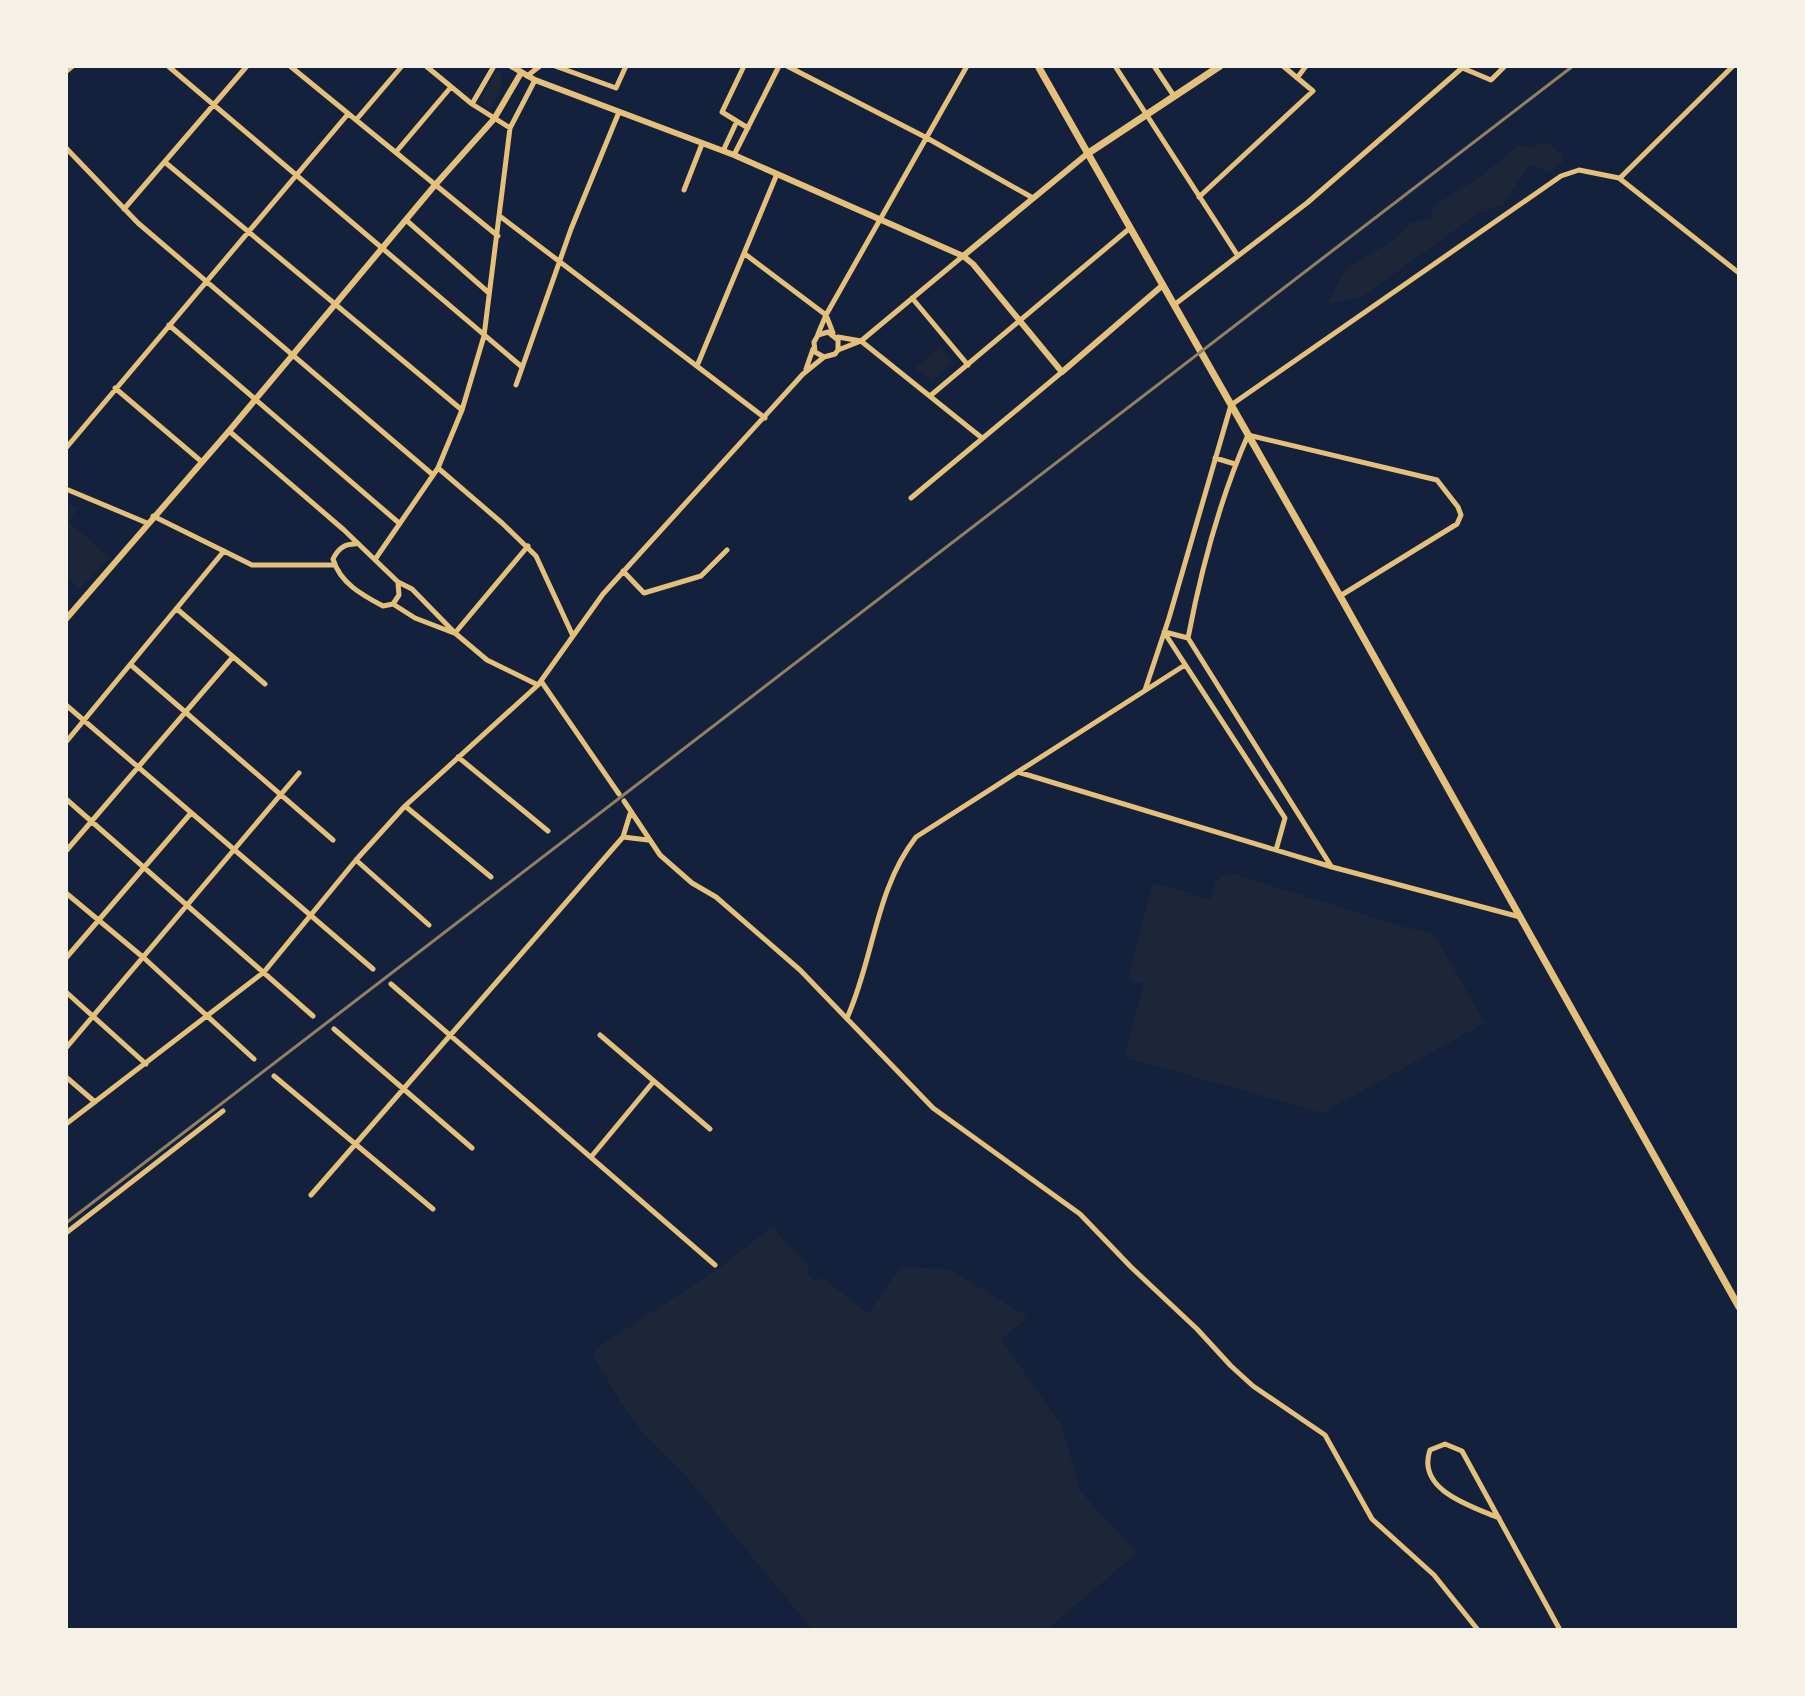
<svg xmlns="http://www.w3.org/2000/svg" width="1805" height="1696" font-family="Commissioner,sans-serif">
<style>
.green{fill:#1d2539}
.lines{fill:none;stroke-linecap:round;stroke-linejoin:round}
.minor{stroke:#e5c07b;stroke-width:5}
.tertiary{stroke:#e5c07b;stroke-width:6}
.secondary{stroke:#e5c07b;stroke-width:7}
.rail{stroke:#918062;stroke-width:3}
</style>
<rect width="100%" height="100%" fill="#14213d"/>
<path class="green" d="M499 67C505 86 500 94 490 109L480 101Z
M1544 141 1562 154V163L1548 173 1537 166H1528L1504 204 1477 214 1362 297 1327 304 1346 269 1394 240 1410 223 1432 218 1433 206 1483 175 1520 144 1533 148Z
M940 347 953 363 932 381 915 368Z
M66 503 78 508 69 522 109 557 80 589 66 576Z
M1228 872 1404 927 1434 934 1485 1023 1322 1113 1124 1057 1144 984 1128 980 1153 883 1210 899 1216 881Z
M774 1225 778 1234 810 1267 806 1274 817 1282 822 1277 868 1314 900 1267 949 1269 1028 1317 1001 1339 1062 1426 1080 1491 1137 1553 1046 1630H813L677 1466C636 1432 619 1400 593 1355L598 1347 718 1269Z"/>
<g class="lines">
<path class="minor" d="M168 66 522 367
M290 66 498 236
M426 66 472 104 510 128
M555 66 616 88 626 66
M744 66 722 112 748 128
M787 66 927 138 1033 198
M1115 66 1238 256
M1154 66 1174 96
M1460 67 1491 80 1505 66
M527 76 540 66
M1297 78 1306 66
M472 104 494 66
M356 120 402 66
M66 148 138 223 432 474
M723 151 737 121
M396 152 451 87
M734 155 779 66
M166 163 462 410
M1620 178 1733 66
M684 190 702 144
M1199 197 1313 91 1283 66
M124 209 247 66
M501 217 765 418
M406 220 489 293
M745 254 826 315 833 333
M912 298 968 365
M1174 305 1307 203 1462 68
M169 325 399 523
M818 334 826 315 967 66
M838 337 861 341 982 438
M838 350 861 341 963 256
M697 366 777 174
M806 369 813 349
M516 385 571 229 619 112
M115 388 202 462
M930 396 1130 228
M229 431 344 530 398 582 412 589 455 633 487 660 538 685
M66 448 348 114
M1215 458 1235 464
M438 468 502 523 536 556 573 636
M66 489 147 523
M911 498 1062 372
M153 516 252 565H335
M355 544C344 544 338 549 333 559 340 583 362 595 383 606L393 604 399 595 398 583
M376 558 438 468 462 410 484 336 510 128 535 80
M623 571 644 593 701 576 727 550
M393 604 415 618 454 633
M177 609 265 684
M1164 632 1285 818 1276 850
M1165 632 1188 638
M455 633 528 546
M1188 638C1201 570 1220 499 1248 435L1437 480 1458 507 1461 515 1457 524 1340 596
M1188 638 1331 866
M131 665 333 840
M541 681 619 794
M1145 690 1169 618 1231 405 1561 176 1579 170 1619 178 1739 273
M66 705 373 969
M66 742 224 551
M458 757 548 831
M1018 772 1332 867 1520 917
M66 799 313 1016
M624 801 660 855 692 883 716 897 800 970 933 1108 1080 1214 1131 1267 1197 1329 1231 1366 1253 1386 1325 1435 1372 1519 1434 1575 1478 1630
M405 806 491 877
M623 837 648 840
M66 851 232 658
M356 860 429 925
M66 893 144 958 254 1059
M66 958 191 813
M391 984 715 1265
M66 992 146 1064
M847 1018C874 958 875 890 916 837L1185 665
M334 1029 472 1148
M600 1035 710 1129
M66 1048 299 773
M274 1076 433 1209
M66 1077 95 1102
M66 1124 264 972 356 860 405 806 538 685 603 594 803 374 824 357 835 354 838 350V340L828 332 818 335 814 342 815 352 824 357
M591 1157 654 1081
M311 1195 623 837 630 814
M66 1233 223 1111
M1499 1518C1471 1506 1416 1490 1430 1450L1445 1444 1462 1451 1560 1630"/>
<path class="tertiary" d="M511 66 535 80 734 155 963 256 973 264 1062 372 1163 285
M66 71 72 66
M963 256 1087 154
M66 619 229 431 435 185 494 119 521 73"/>
<path class="secondary" d="M1038 66 1340 596 1739 1307
M1087 154 1220 66"/>
<path class="rail" d="M66 1223 1573 66"/>
</g>
<rect width="1805" height="1696" fill="none" stroke="#f6f1e7" stroke-width="136"/>
</svg>
